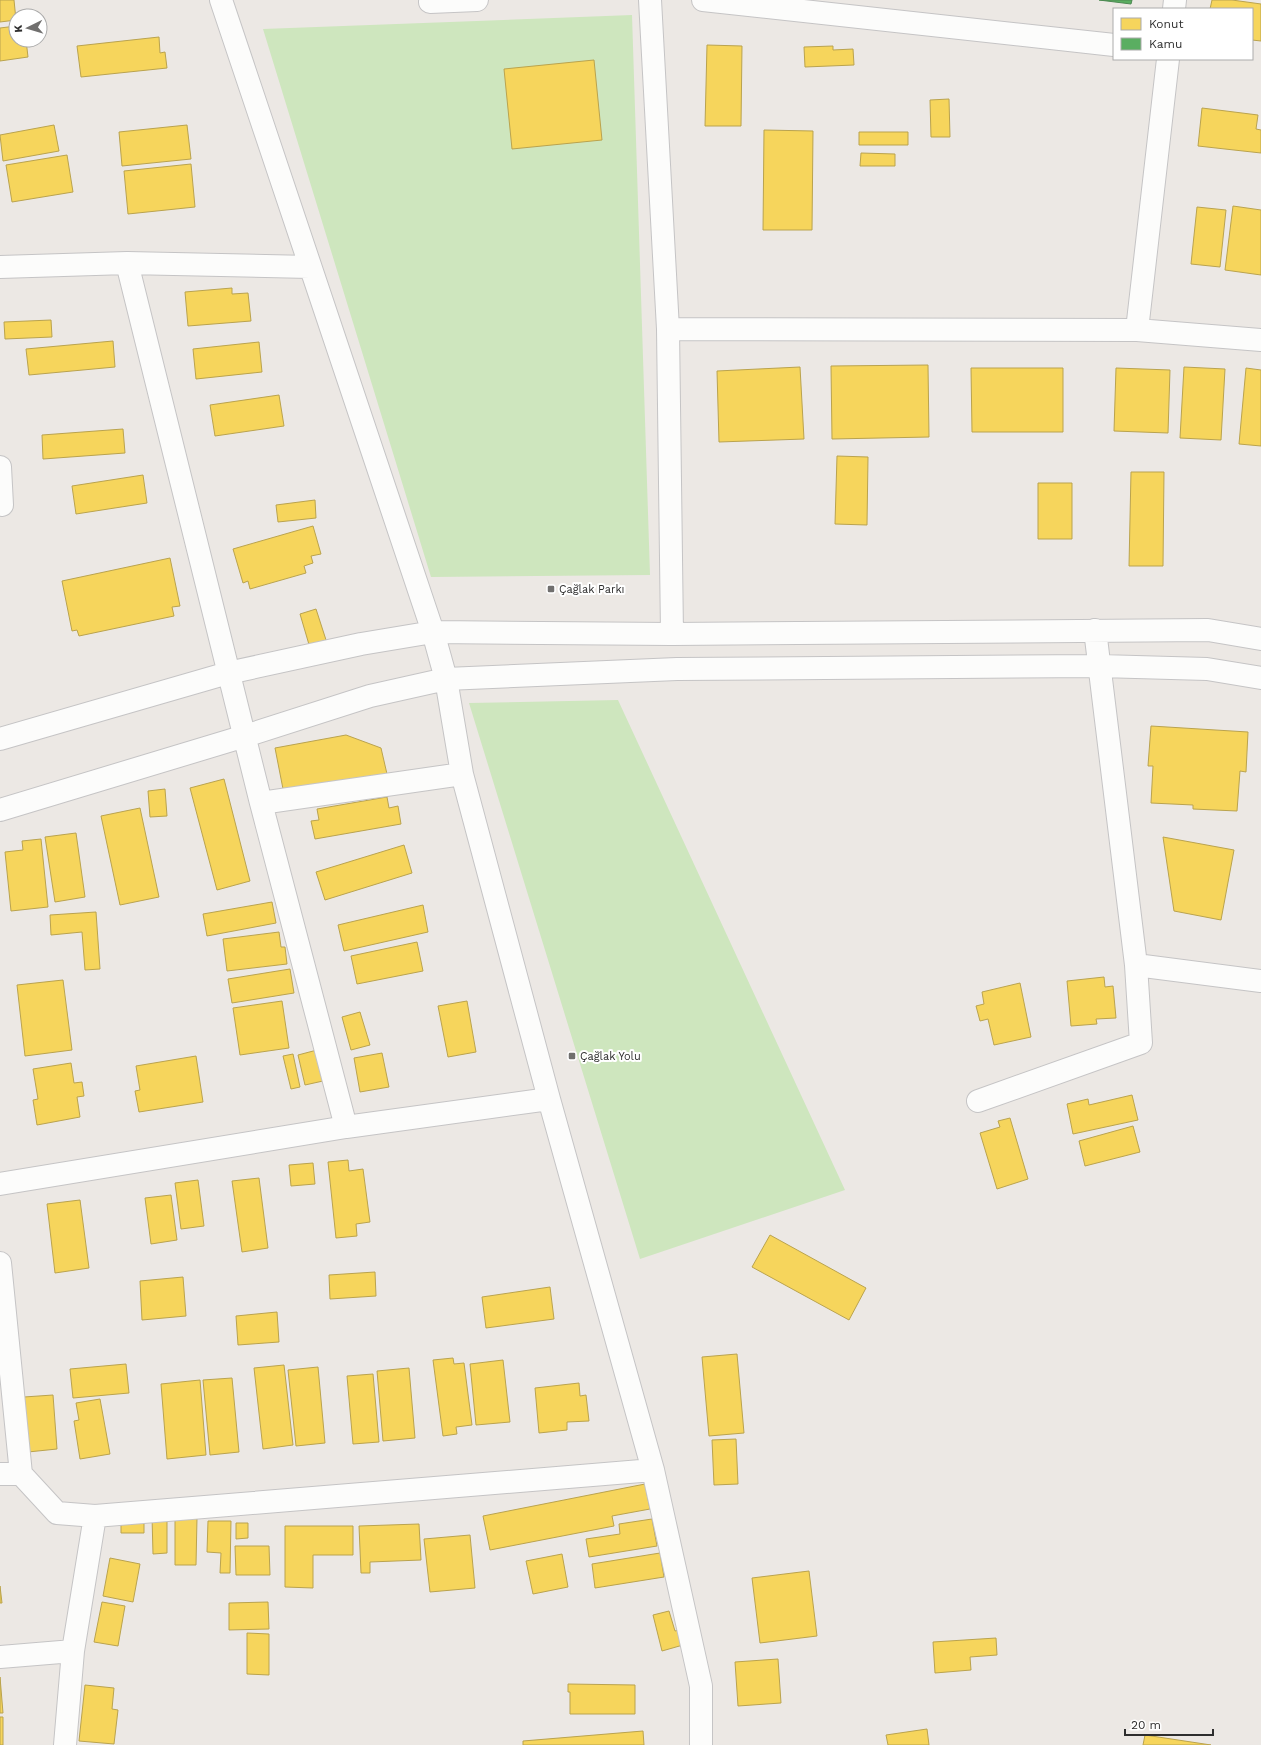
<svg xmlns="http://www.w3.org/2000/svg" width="1261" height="1745" font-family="'Work Sans',sans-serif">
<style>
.green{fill:#cee6be}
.homes{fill:#f6d55c;stroke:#baa34e}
.public{fill:#5aae61;stroke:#4d8852}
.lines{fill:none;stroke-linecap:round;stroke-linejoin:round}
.minor-casing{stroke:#c5c4c5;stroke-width:24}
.minor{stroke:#fcfcfb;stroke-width:22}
.poi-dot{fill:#706f6e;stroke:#fff;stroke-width:1.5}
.labels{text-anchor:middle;stroke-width:4;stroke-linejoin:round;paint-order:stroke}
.poi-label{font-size:11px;fill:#2e2e2e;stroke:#fff;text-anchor:start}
</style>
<rect width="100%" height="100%" fill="#ece8e4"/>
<path class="green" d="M632 15 650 575 431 577 263 29Z
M618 700 845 1190 640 1259 469 703Z"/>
<path class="homes" d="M0 0H14L16 20 0 22Z
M1212 0H1232L1261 4V41L1252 40V9H1210Z
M16 26V40H26L28 57 0 61V28Z
M159 37 160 53 165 52 167 68 81 77 77 46Z
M707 45 742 46 741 126H705Z
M833 46V50L853 49 854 65 805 67 804 47Z
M594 60 602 140 512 149 504 69Z
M949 99 950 137H931L930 100Z
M1202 108 1258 115 1256 129 1261 130V153L1198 146Z
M54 125 59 151 3 161 0 135Z
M187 125 191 159 122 166 119 132Z
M764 130 813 131 812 230H763Z
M859 132H908V145H859Z
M861 153 895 154V166H860Z
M67 155 73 192 12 202 6 165Z
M191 164 195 207 128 214 124 171Z
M1233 206 1261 210V275L1225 270Z
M1197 207 1226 210 1220 267 1191 264Z
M232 288V294L248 293 251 321 188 326 185 292Z
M51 320 52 337 5 339 4 322Z
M113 341 115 367 29 375 26 349Z
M259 342 262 372 196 379 193 349Z
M928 365 929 437 832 439 831 366Z
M800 367 804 439 719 442 717 371Z
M1184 367 1225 369 1221 440 1180 438Z
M971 368H1063V432H972Z
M1116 368 1170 370 1168 433 1114 431Z
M1246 368 1261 370V446L1239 444Z
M279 395 284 426 215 436 210 405Z
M123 429 125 453 43 459 42 435Z
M837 456 868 457 867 525 835 524Z
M1131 472H1164L1163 566H1129Z
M143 475 147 503 76 514 72 486Z
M1038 483H1072V539H1038Z
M315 500 316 518 278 522 276 505Z
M313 526 321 554 311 556 313 563 304 566 306 573 250 589 248 581 243 583 233 549Z
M170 558 180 606 172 607 174 616 79 636 77 630 72 631 62 581Z
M316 609 327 643 310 648 300 614Z
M1151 726 1248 732 1246 772 1240 771 1237 811 1193 809V805L1151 803 1153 766H1148Z
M346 735 381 748 387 774 284 794 275 748Z
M224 779 250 881 217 890 190 788Z
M165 789 167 816 150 817 148 791Z
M387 797 389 808 398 806 401 824 315 839 311 821 319 820 317 809Z
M140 808 159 897 120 905 101 816Z
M76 833 85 897 55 902 45 837Z
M1163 837 1234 850 1221 920 1174 911Z
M41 839 48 907 11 911 5 852 23 850 22 841Z
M404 845 412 873 325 900 316 872Z
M272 902 276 923 207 936 203 914Z
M423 905 428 932 344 951 338 925Z
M96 912 100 969 85 970 82 932 51 935 50 915Z
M279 932 281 947H285L287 964 227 971 223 939Z
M417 942 423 971 357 984 351 956Z
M290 969 294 993 232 1003 228 979Z
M1104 977 1105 987 1113 986 1116 1018 1096 1019 1097 1024 1071 1026 1067 981Z
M63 980 72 1050 25 1056 17 985Z
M1020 983 1031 1037 994 1045 988 1019 980 1021 976 1006 984 1004 982 992Z
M282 1001 289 1048 240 1055 233 1008Z
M467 1001 476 1052 448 1057 438 1006Z
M360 1012 370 1045 351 1050 342 1017Z
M317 1050 323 1081 305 1085 298 1055Z
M382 1053 389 1087 360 1092 354 1058Z
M293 1054 300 1087 291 1089 283 1056Z
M196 1056 203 1102 139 1112 135 1091 140 1090 136 1066Z
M71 1063 74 1083 82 1082 84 1096 77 1097 80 1117 37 1125 33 1100 38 1099 33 1069Z
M1132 1095 1138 1120 1073 1134 1067 1104 1088 1099 1089 1105Z
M1010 1118 1028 1179 997 1189 980 1133 1000 1127 998 1121Z
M1133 1126 1140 1152 1085 1166 1079 1141Z
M348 1160 349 1171 363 1169 370 1222 356 1224 357 1236 336 1238 328 1162Z
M313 1163 315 1184 291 1186 289 1165Z
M259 1178 268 1248 242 1252 232 1181Z
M198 1180 204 1226 181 1229 175 1183Z
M171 1195 177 1240 151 1244 145 1198Z
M80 1200 89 1268 55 1273 47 1204Z
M770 1235 866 1288 849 1320 752 1267Z
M375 1272 376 1296 330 1299 329 1275Z
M183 1277 186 1316 142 1320 140 1281Z
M550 1287 554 1319 486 1328 482 1297Z
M277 1312 279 1342 238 1345 236 1316Z
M737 1354 744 1433 709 1436 702 1357Z
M453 1358 454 1364 464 1363 472 1425 456 1427 457 1434 443 1436 433 1360Z
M503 1360 510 1422 476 1425 470 1364Z
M126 1364 129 1393 73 1398 70 1369Z
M284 1365 293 1445 263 1449 254 1368Z
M318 1367 325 1443 296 1446 288 1370Z
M409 1368 415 1438 383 1441 377 1371Z
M373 1374 379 1442 353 1444 347 1376Z
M232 1378 239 1452 210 1455 203 1380Z
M200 1380 206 1455 167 1459 161 1384Z
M579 1383 580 1396 586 1395 589 1421 567 1422V1430L539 1433 535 1388Z
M53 1395 57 1449 28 1452 24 1397Z
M100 1399 110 1454 80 1459 74 1421 79 1420 76 1403Z
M736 1439 738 1484 714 1485 712 1440Z
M645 1484 650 1509 612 1516 614 1526 490 1550 483 1516Z
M152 1516H167V1553L153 1554Z
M121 1517 144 1518V1533H121Z
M175 1518H197L196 1565H175Z
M652 1519 657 1546 589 1557 586 1539 620 1534 619 1524Z
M208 1521H231L230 1573H220L221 1553 207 1552Z
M236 1523H248V1538L236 1539Z
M419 1524 421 1560 370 1562V1573H361L359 1526Z
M285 1526H353V1555H313V1588L285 1587Z
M470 1535 475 1588 430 1592 424 1539Z
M235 1546H269L270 1575H236Z
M660 1553 664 1577 595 1588 592 1564Z
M562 1554 568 1587 533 1594 526 1561Z
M110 1558 140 1564 133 1602 103 1596Z
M809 1571 817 1636 760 1643 752 1578Z
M0 1586 2 1603H0Z
M102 1602 125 1606 118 1646 94 1642Z
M268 1602 269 1629 229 1630V1603Z
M669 1611 675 1631 679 1630 683 1645 662 1651 653 1615Z
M247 1633 269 1634V1675L247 1674Z
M996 1638 997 1655 970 1657 971 1670 935 1673 933 1642Z
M778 1659 781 1703 738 1706 735 1662Z
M0 1677 3 1713H0Z
M568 1684 635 1685V1714H570V1692H568Z
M85 1685 114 1688 112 1709 118 1710 114 1744 79 1741Z
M0 1717H3V1745H0Z
M927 1729 929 1745H888L886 1735Z
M643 1731 644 1745H523V1741Z
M1145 1735 1211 1745H1143Z"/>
<path class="public" d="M1099 0H1132L1131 4Z"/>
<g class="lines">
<defs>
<path id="minor" d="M221 0 433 632 446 679 462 774 549 1099 653 1470 701 1686V1745
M650 0 668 329 672 634
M703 0 1114 45
M430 2 477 0
M1174 9 1175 0
M1168 59 1137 330 1261 340
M127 263 261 803
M0 267 127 263 310 267
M668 329 1137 330
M0 467 2 505
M1095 630 1136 965 1261 981
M0 739 228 673 361 644 433 632 672 634 1208 630 1261 639
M0 810 245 736 370 696 446 679 677 669 1100 666 1207 669 1261 678
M978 1101 1141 1043 1136 965
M346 1127 261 803 462 774
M0 1184 346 1127 549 1099
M0 1263 21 1474 57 1513 95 1516 653 1470
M0 1474H21
M0 1657 73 1651
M65 1745 73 1651 95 1516"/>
</defs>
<use href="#minor" class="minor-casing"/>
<use href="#minor" class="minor"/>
</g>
<g class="poi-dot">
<rect x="547" y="585" width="8" height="8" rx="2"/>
<rect x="568" y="1052" width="8" height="8" rx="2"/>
</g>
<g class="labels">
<g class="poi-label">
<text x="559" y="593">Çağlak Parkı</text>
<text x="580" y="1060">Çağlak Yolu</text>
</g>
</g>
<rect x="1113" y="8" width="140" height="52" fill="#ffffff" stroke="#ababab"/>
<rect x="1121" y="18" width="20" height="12" fill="#f6d55c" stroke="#ababab"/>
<text x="1149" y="28" font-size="12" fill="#2e2e2e">Konut</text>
<rect x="1121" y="38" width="20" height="12" fill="#5aae61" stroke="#ababab"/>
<text x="1149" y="48" font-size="12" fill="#2e2e2e">Kamu</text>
<g transform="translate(28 28) rotate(265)"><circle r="19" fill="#ffffff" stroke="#ababab"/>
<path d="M0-3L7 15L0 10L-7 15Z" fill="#706f6e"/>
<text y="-6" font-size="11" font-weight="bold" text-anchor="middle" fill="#2e2e2e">K</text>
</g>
<path d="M1125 1729v6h88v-6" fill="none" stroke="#2e2e2e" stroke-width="2"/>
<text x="1131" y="1729" font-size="12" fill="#2e2e2e" stroke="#ffffff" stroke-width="3" paint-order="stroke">20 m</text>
</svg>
